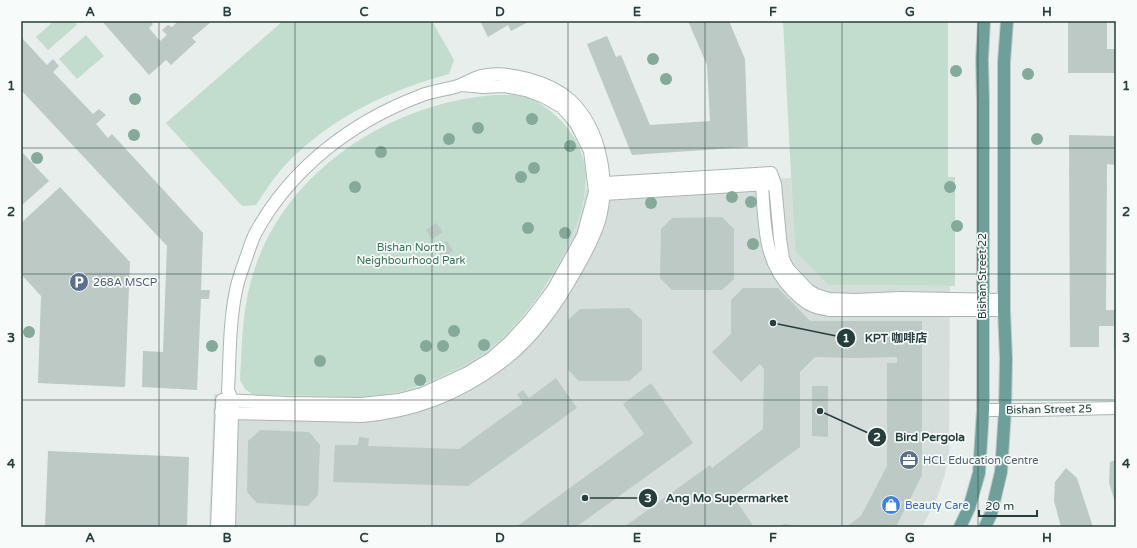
<svg xmlns="http://www.w3.org/2000/svg" width="1137" height="548" font-family="'Varela Round','Noto Sans SC',sans-serif">
<style>
.built{fill:#d5dedb}
.green{fill:#c2ddcd}
.building{fill:#bcc9c5}
.lines{fill:none;stroke-linecap:round;stroke-linejoin:round}
.minor-casing{stroke:#aab6b4;stroke-width:14}
.major-casing{stroke:#c3c9c8;stroke-width:14}
.minor{stroke:#fff;stroke-width:12}
.major{stroke:#6f9f9a;stroke-width:12}
.tree{fill:#85aa9a}
.grid{fill:none;stroke:#273f3c;stroke-width:1;stroke-opacity:0.55}
.labels{text-anchor:middle;stroke-width:3.5;stroke-linejoin:round;paint-order:stroke}
.park-label{font-size:11px;fill:#347356;stroke:#f7fbf9}
.street-label{font-size:11px;fill:#273f3c;stroke:#f7fbf9}
.service-label{font-size:11px;fill:#4e5e75;stroke:#f7fbf9;text-anchor:start}
.shop-label{font-size:11px;fill:#366cbe;stroke:#f7fbf9;text-anchor:start}
.leader{fill:none;stroke:#273f3c;stroke-width:1.5}
.callout-dot{fill:#273f3c;stroke:#f7fbf9;stroke-width:1.5}
.mark-label{font-size:12px;text-anchor:middle;font-weight:bold;fill:#fff}
.callout-label{font-size:12px;text-anchor:middle;font-weight:bold;fill:#273f3c;stroke:#f7fbf9;stroke-width:3.5;stroke-linejoin:round;paint-order:stroke}
.neatline{fill:none;stroke:#273f3c;stroke-width:1.5}
.grid-label{font-size:13px;text-anchor:middle;font-weight:bold;fill:#273f3c}
</style>
<rect width="100%" height="100%" fill="#e7eeec"/>
<path class="built" d="M791 178 795 251 828 285 950 286 949 454 945 474 937 498 922 527H209L214 394 365 397 390 394 420 386 444 376 470 362 491 347 514 327 534 304 549 282 573 234 583 205 586 189Z"/>
<path class="green" d="M54 21H74L77 25 48 50 36 37Z
M283 21H432L454 60 449 74C389 90 333 117 289 161 276 174 266 190 256 205L242 206 166 123Z
M783 21H948V177H955V286L828 285 795 251Z
M86 35 104 56 77 79 59 59Z
M493 95C502 95 511 94 520 96 537 99 554 112 565 125 601 167 584 213 562 257 549 282 534 305 514 326 495 347 469 365 443 376 419 387 391 396 364 397 353 398 340 397 328 396 303 396 278 395 253 395L245 389 240 380C242 347 242 313 251 281 280 174 387 104 493 95Z"/>
<path class="building" d="M102 21H150L153 24 149 28 160 41 167 35 162 30 168 25 172 27 178 21 179 22 181 21H212L192 38 196 42 171 65 166 60 149 75Z
M480 21H530L511 31 508 25 488 37Z
M688 21H729L745 59 748 147 632 155 587 44 607 36 616 57 621 55 650 125 710 121 707 65Z
M1068 21H1107V49H1116V73H1068Z
M21 37 47 65 53 59 59 66 53 72 93 114 99 109 106 115 96 124 108 138 112 134 203 233 201 290H210L209 299H201L197 390 142 387 143 351 163 352 167 246 21 90Z
M1069 135 1116 136V165L1107 164 1106 310H1116V348H1114V326H1099V347H1070Z
M21 151 49 181 21 206Z
M60 187 130 262 125 387 38 383 41 296 21 274V223Z
M722 217 734 229V279L722 290H672L660 278 661 229 672 218Z
M436 223 443 232 432 239 426 230Z
M447 241 453 251 443 258 436 248Z
M743 288H778L810 321H922V475L896 527H846L861 516 887 466V363H897V357L854 358 815 357 800 372V447L733 496 754 527H624L710 465 712 468 763 429 764 369 760 364 741 382 712 352 731 334V300Z
M629 308 642 320V370L629 381H579L568 370V320L580 309Z
M556 378 577 408 468 486 333 482 335 445H358L359 437 369 438 368 446 459 449 523 403 517 395 519 393 523 390 529 398Z
M651 383 693 443 576 527H516L644 434 623 404Z
M812 386H828V437L812 436Z
M260 430 309 432 320 445 318 495 308 506 257 503 247 492 248 441Z
M48 451 189 457 187 527H45Z
M1116 460V505L1109 483 1110 462Z
M1066 468 1077 478 1093 527H1061L1054 501 1055 482Z
M784 524 800 526V527H780Z"/>
<g class="lines">
<defs>
<path id="minor" d="M771 173 762 185C765 225 763 261 793 291 807 304 811 307 830 310H1004
M771 173 775 184 780 238 783 259 788 269 808 290 816 295 829 299 855 300 901 298 1004 300
M598 185 605 183 771 173
M597 192 603 194 770 184
M222 400 287 403 361 404 399 400 422 394 466 374 492 358 510 342 531 319 553 290 583 236 595 192 590 151 576 123 562 107 544 97 526 90 504 86 483 87 462 85
M983 410H1033L1116 408
M221 412 232 413 362 416C414 411 454 396 496 366 532 341 557 304 578 266 586 252 594 237 599 221 610 182 601 129 570 100 550 82 508 70 481 76 473 78 466 83 458 86 445 90 432 91 420 96 351 122 290 169 255 234 251 242 249 250 246 258 243 267 239 277 237 286 229 320 230 356 228 391L233 401 232 413 229 527
M217 527 222 404"/>
<path id="major" d="M960 527 969 508 979 473 983 410V101L982 60 984 21
M985 527 991 514 1001 472 1005 410 1006 359 1004 310V62L1007 21"/>
</defs>
<use href="#minor" class="minor-casing"/>
<use href="#major" class="major-casing"/>
<use href="#minor" class="minor"/>
<use href="#major" class="major"/>
</g>
<g class="tree">
<circle cx="653" cy="59" r="6"/>
<circle cx="956" cy="71" r="6"/>
<circle cx="1028" cy="74" r="6"/>
<circle cx="666" cy="79" r="6"/>
<circle cx="135" cy="99" r="6"/>
<circle cx="532" cy="119" r="6"/>
<circle cx="478" cy="128" r="6"/>
<circle cx="134" cy="135" r="6"/>
<circle cx="449" cy="139" r="6"/>
<circle cx="1037" cy="139" r="6"/>
<circle cx="570" cy="146" r="6"/>
<circle cx="381" cy="152" r="6"/>
<circle cx="37" cy="158" r="6"/>
<circle cx="534" cy="168" r="6"/>
<circle cx="521" cy="177" r="6"/>
<circle cx="355" cy="187" r="6"/>
<circle cx="950" cy="187" r="6"/>
<circle cx="732" cy="197" r="6"/>
<circle cx="751" cy="202" r="6"/>
<circle cx="651" cy="203" r="6"/>
<circle cx="957" cy="226" r="6"/>
<circle cx="528" cy="228" r="6"/>
<circle cx="565" cy="233" r="6"/>
<circle cx="753" cy="244" r="6"/>
<circle cx="454" cy="331" r="6"/>
<circle cx="29" cy="332" r="6"/>
<circle cx="484" cy="345" r="6"/>
<circle cx="212" cy="346" r="6"/>
<circle cx="426" cy="346" r="6"/>
<circle cx="443" cy="346" r="6"/>
<circle cx="320" cy="361" r="6"/>
<circle cx="420" cy="380" r="6"/>
</g>
<path class="grid" d="M159 21V527M295 21V527M432 21V527M568 21V527M705 21V527M842 21V527M978 21V527M21 148H1116M21 274H1116M21 400H1116"/>
<defs>
<symbol id="parking-disc" viewBox="-11 -11 22 22"><circle r="9.5" fill="#5c6f8a" stroke="#f7fbf9"/><path d="M-3.5-5.5H1a3.5 3.5 0 0 1 0 7H-1V5.5H-3.5ZM-1-3.4V-.6H.8a1.4 1.4 0 0 0 0-2.8Z" fill="#fff"/></symbol>
<symbol id="office-disc" viewBox="-11 -11 22 22"><circle r="9.5" fill="#5c6f8a" stroke="#f7fbf9"/><path d="M-6-3h4V-5.5h4V-3h4V5H-6ZM-1-4.5V-3h2v-1.5ZM-6 0V1H6V0Z" fill="#fff"/></symbol>
<symbol id="shop-disc" viewBox="-11 -11 22 22"><circle r="9.5" fill="#3f7fe0" stroke="#f7fbf9"/><path d="M-5-2.5h2.3a2.7 3.5 0 0 1 5.4 0H5L5.5 6h-11ZM-1.5-2.5h3a1.5 2.3 0 0 0-3 0Z" fill="#fff"/></symbol>
</defs>
<g fill-rule="evenodd">
<use href="#parking-disc" x="68" y="271" width="22" height="22"/>
<use href="#office-disc" x="898" y="449" width="22" height="22"/>
<use href="#shop-disc" x="880" y="494" width="22" height="22"/>
</g>
<g class="labels">
<g class="park-label">
<text x="411" y="251">Bishan North<tspan x="411" dy="13">Neighbourhood Park</tspan></text>
</g>
<g class="street-label">
<text transform="translate(982 276) rotate(-90)" y="4">Bishan Street 22</text>
<text transform="translate(1049 409) rotate(-1)" y="4">Bishan Street 25</text>
</g>
<g class="service-label">
<text x="93" y="286">268A MSCP</text>
<text x="923" y="464">HCL Education Centre</text>
</g>
<g class="shop-label">
<text x="905" y="509">Beauty Care</text>
</g>
</g>
<path class="leader" d="M773 323L846 338M820 411L877 437M585 498L648 498"/>
<g class="callout-dot">
<circle cx="773" cy="323" r="4"/>
<circle cx="820" cy="411" r="4"/>
<circle cx="585" cy="498" r="4"/>
<circle cx="846" cy="338" r="10"/>
<circle cx="877" cy="437" r="10"/>
<circle cx="648" cy="498" r="10"/>
</g>
<g class="mark-label">
<text x="846" y="342">1</text>
<text x="877" y="441">2</text>
<text x="648" y="502">3</text>
</g>
<g class="callout-label">
<text x="896" y="342">KPT 咖啡店</text>
<text x="930" y="441">Bird Pergola</text>
<text x="727" y="502">Ang Mo Supermarket</text>
</g>
<rect width="1137" height="548" fill="none" stroke="#f7fbf9" stroke-width="44"/>
<path d="M979 510v6h58v-6" fill="none" stroke="#273f3c" stroke-width="2"/>
<text x="985" y="510" font-size="12" fill="#273f3c" stroke="#f7fbf9" stroke-width="3" paint-order="stroke">20 m</text>
<rect x="22" y="22" width="1093" height="504" class="neatline"/>
<g class="grid-label">
<text x="90" y="16">A</text>
<text x="227" y="16">B</text>
<text x="364" y="16">C</text>
<text x="500" y="16">D</text>
<text x="637" y="16">E</text>
<text x="773" y="16">F</text>
<text x="910" y="16">G</text>
<text x="1047" y="16">H</text>
<text x="11" y="90">1</text>
<text x="1126" y="90">1</text>
<text x="11" y="216">2</text>
<text x="1126" y="216">2</text>
<text x="11" y="342">3</text>
<text x="1126" y="342">3</text>
<text x="11" y="468">4</text>
<text x="1126" y="468">4</text>
<text x="90" y="542">A</text>
<text x="227" y="542">B</text>
<text x="364" y="542">C</text>
<text x="500" y="542">D</text>
<text x="637" y="542">E</text>
<text x="773" y="542">F</text>
<text x="910" y="542">G</text>
<text x="1047" y="542">H</text>
</g>
</svg>
